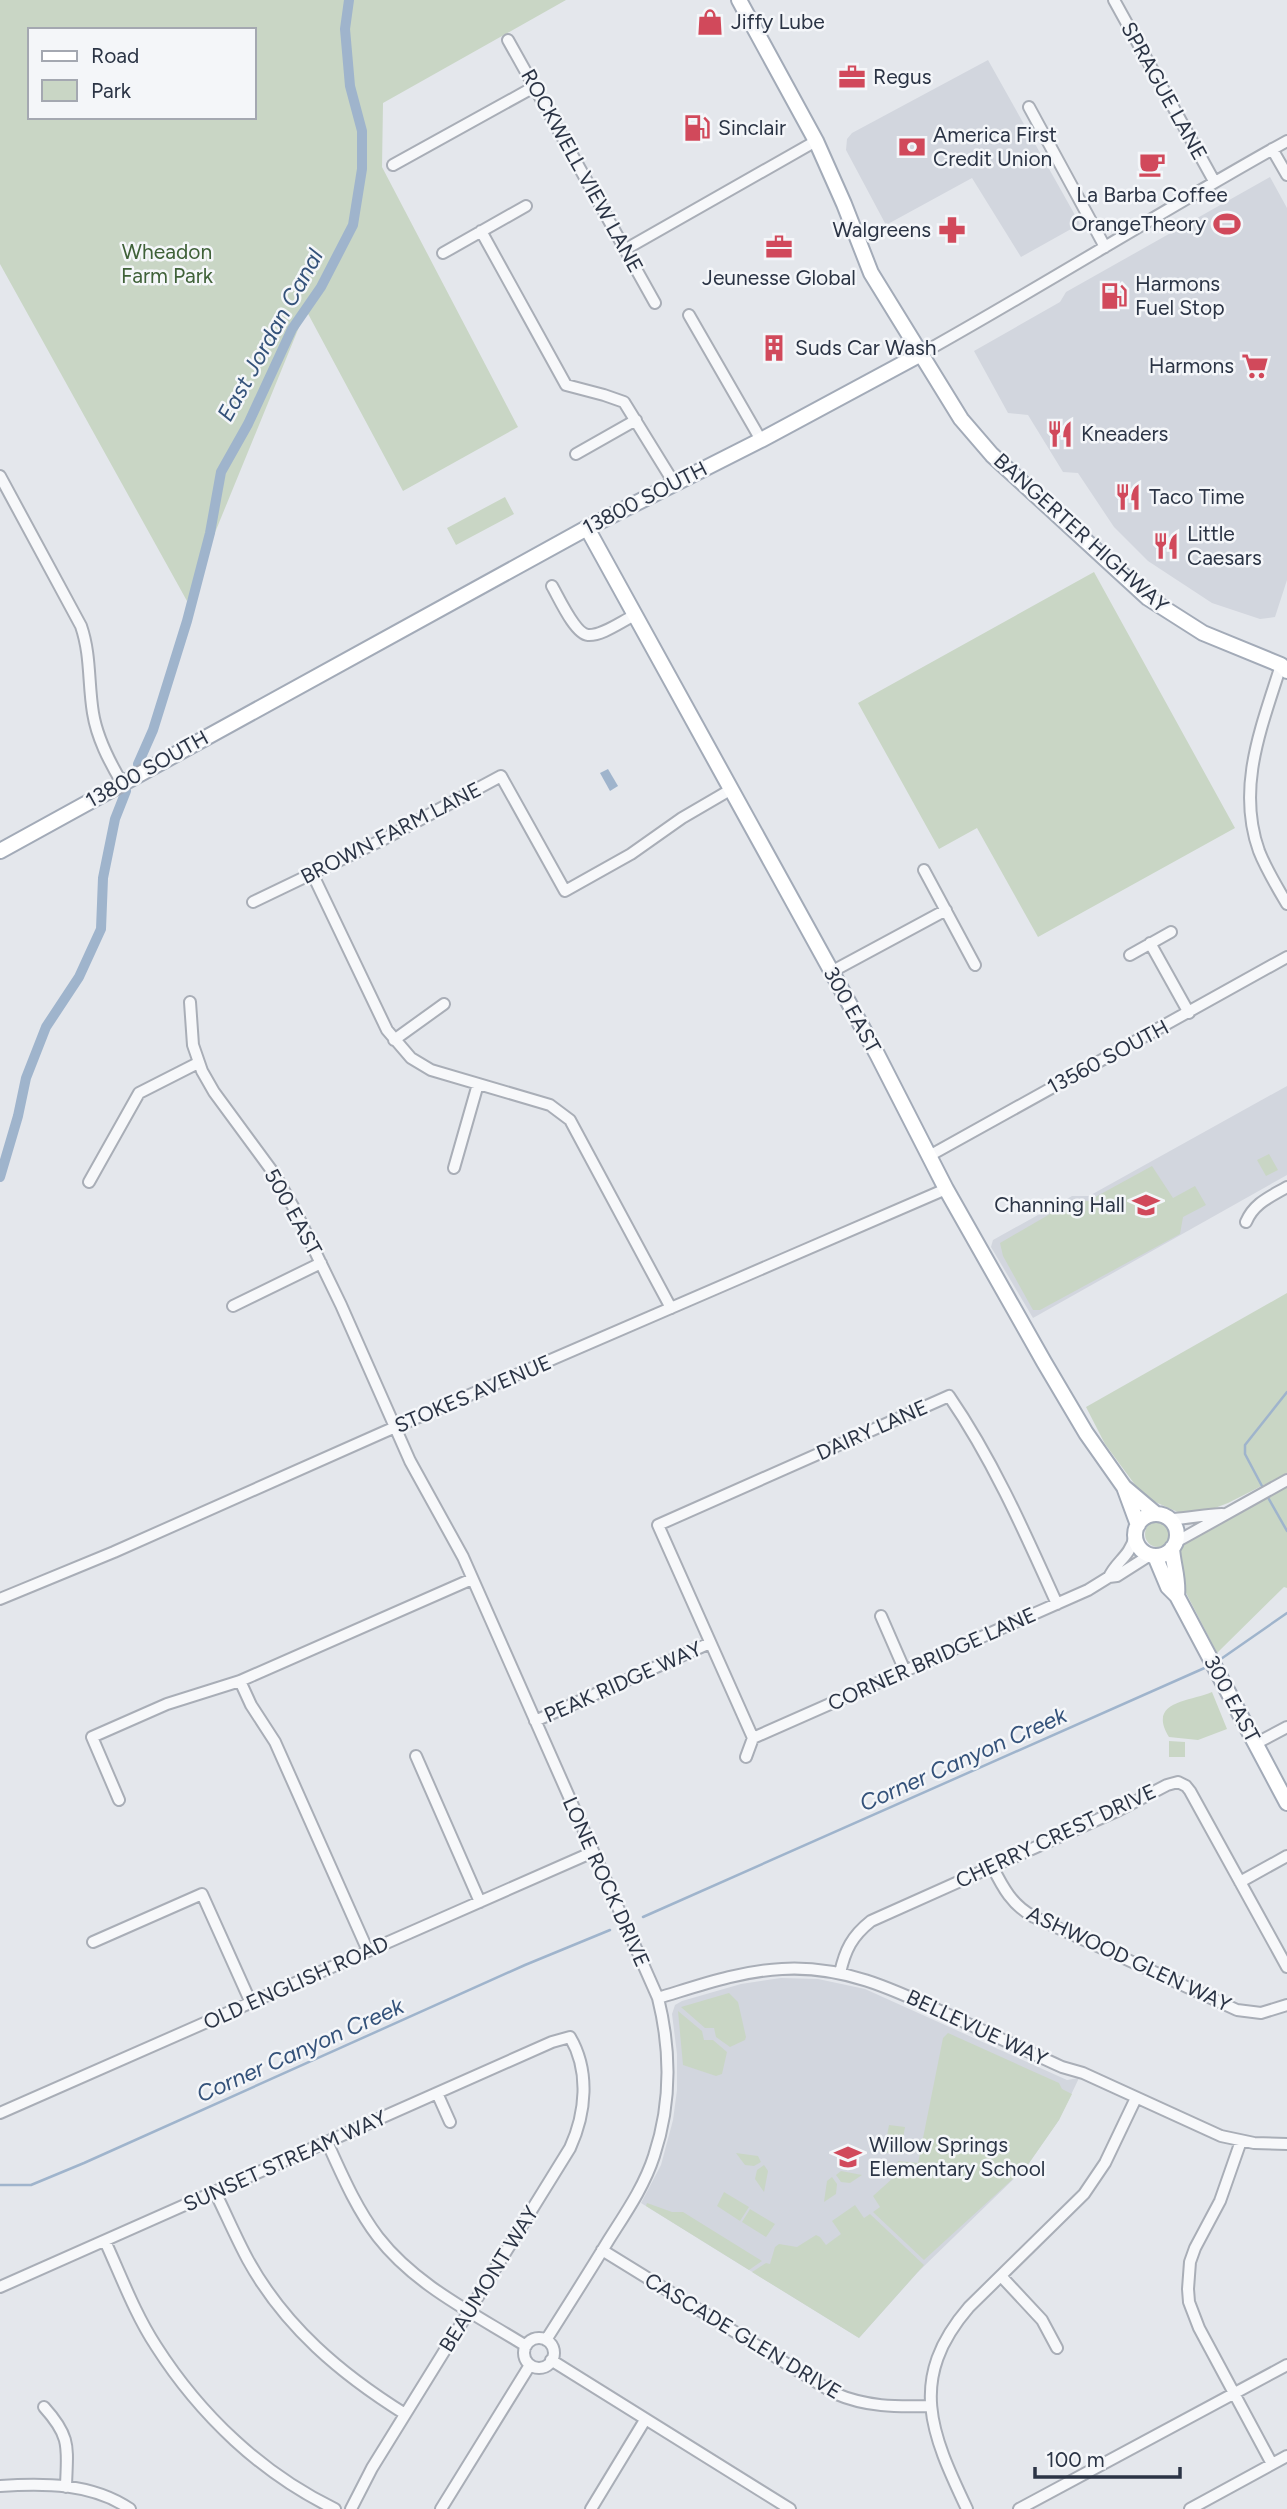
<svg xmlns="http://www.w3.org/2000/svg" width="1287" height="2509" font-family="Figtree,sans-serif">
<style>
.built{fill:#d2d6de}
.green{fill:#c9d6c5;fill-rule:evenodd}
.water{fill:#9fb4cc}
.lines{fill:none;stroke-linecap:round;stroke-linejoin:round}
.stream{stroke:#9fb4cc;stroke-width:2.5}
.canal{stroke:#9fb4cc;stroke-width:10}
.minor-casing{stroke:#a9aeb7;stroke-width:14}
.major-casing{stroke:#a3abb8;stroke-width:18}
.minor{stroke:#f7f8fa;stroke-width:10}
.major{stroke:#fff;stroke-width:14}
.labels{text-anchor:middle;stroke-width:5;stroke-linejoin:round;paint-order:stroke}
.poi-label{font-size:21px;fill:#2b3445;stroke:#f4f6f9;text-anchor:start}
.street-label{font-size:21px;fill:#2b3445;stroke:#f4f6f9}
.park-label{font-size:21px;fill:#3f6138;stroke:#f4f6f9}
.water-label{font-size:23px;font-style:italic;fill:#34527a;stroke:#f4f6f9}
</style>
<rect width="100%" height="100%" fill="#e4e7ec"/>
<path class="built" d="M988 60 1080 224 1021 257 972 178 886 225 846 150 847 139 852 133Z
M1270 177 1287 208V580L1275 617 1260 619 1212 603 1148 561 1114 527 1078 473 1063 472 1028 415 1008 413 974 351 1060 302 1066 292Z
M1287 1086V1175L1033 1318 991 1247 993 1240 1072 1196H1089Z
M781 1978 818 1979 865 1989 1067 2080 1079 2078 1059 2120 1027 2166 918 2272 859 2338 641 2203 661 2165 673 2120 677 2090V2054L672 2014 675 2005 682 2001 741 1984Z"/>
<path class="green" d="M0 0H566L383 103 382 167 518 427 403 491 306 310 187 601 0 264ZM30 30H254V117H30Z
M505 497 514 514 456 545 447 528Z
M1094 572 1235 828 1038 937 977 828 939 849 858 703Z
M1269 1154 1278 1170 1266 1176 1257 1160Z
M1152 1166 1173 1198 1195 1186 1206 1205 1183 1217 1180 1234 1040 1310H1033L1003 1256 1000 1243 1074 1200 1088 1201Z
M1287 1293V1473L1228 1503 1207 1511 1180 1513 1144 1497 1105 1444 1086 1407Z
M1287 1487V1588L1284 1587 1217 1653 1183 1587 1178 1553 1185 1542Z
M1145 1534a13 13 0 1 1 26 0a13 13 0 1 1-26 0Z
M1212 1692 1227 1729 1198 1740 1169 1737C1147 1701 1189 1702 1212 1692Z
M1169 1741 1185 1742V1757H1169Z
M729 1993 738 2002 746 2037 745 2040 730 2047 716 2037 714 2028H705L681 2007Z
M678 2011 702 2031 704 2040H713L727 2052 722 2074 716 2076 683 2065Z
M948 2033 1059 2083 1062 2089 1072 2094 1059 2120 1027 2166 924 2260 873 2212 880 2207 873 2196 893 2178 898 2161 918 2163 943 2038Z
M889 2125 905 2127 900 2155 884 2152Z
M736 2153 758 2156 761 2162 754 2166 745 2165Z
M764 2165 768 2171 764 2192 755 2179 757 2170Z
M841 2171 862 2175 850 2183 841 2182 836 2175Z
M832 2177 837 2184 836 2194 824 2202 827 2181Z
M724 2192 749 2207 740 2221 717 2206Z
M647 2203 672 2212H683L762 2261 749 2270 646 2206Z
M855 2205 864 2218 870 2214 924 2265 859 2338 752 2272 766 2263 770 2264 775 2247 779 2244 797 2247 816 2235 820 2237 826 2245 841 2234 832 2221Z
M750 2209 775 2224 766 2237 742 2222Z"/>
<path class="water" d="M608 769 618 786 610 791 600 773Z"/>
<g class="lines">
<path class="stream" d="M1263 1488 1245 1454V1445L1287 1392
M1266 1494 1287 1531
M1218 1661 1287 1613
M643 1917 1209 1666
M0 2185H31L84 2163 525 1965 610 1930"/>
<path class="canal" d="M138 764 153 730 187 621 210 533 221 472 248 424 292 329 321 287 353 225 362 169V131L350 86 345 29 349 0
M0 1177 18 1116 26 1078 46 1027 79 977 101 929 103 878 115 819 126 791"/>
<defs>
<path id="minor" d="M1114 0 1214 181
M508 40 655 303
M1029 107 1105 247
M1272 149 1287 175
M393 165 534 87
M481 231 566 385 604 395 624 402 674 483
M626 249 816 141
M443 253 526 206
M689 315 761 440
M919 355C1043 286 1163 210 1287 141
M576 454 636 420
M0 476 81 626C91 655 88 683 93 713 97 738 109 761 122 783
M552 586C559 598 575 634 588 635 602 636 622 621 635 615
M1281 665C1262 726 1236 787 1259 851 1266 869 1277 887 1287 904
M924 870 975 965
M312 873 387 1030 411 1058 431 1070 550 1105 570 1120 671 1308
M253 902 382 840 501 776 565 891 631 854 682 818 730 790
M1150 943 1189 1013
M1130 955 1171 932
M831 972 946 910
M190 1002 193 1045 202 1071 214 1092 275 1175 295 1210 341 1305 410 1461 463 1557 658 1998C671 2050 671 2105 654 2156 644 2187 625 2214 608 2241 588 2274 567 2307 546 2340
M394 1040 444 1004
M929 1156 1287 957
M454 1168 478 1084
M89 1182 139 1093 198 1063
M1246 1222C1254 1203 1270 1197 1287 1187
M233 1306 321 1263
M1171 1519C1188 1519 1205 1514 1222 1514
M1176 1542 1287 1480
M1109 1577C1117 1560 1129 1558 1135 1536
M0 1599 114 1552 384 1432 946 1189
M881 1616 905 1671
M240 1681 251 1705 275 1742 368 1951
M535 1721 710 1643
M753 1738 658 1525 949 1396C993 1460 1025 1533 1057 1604
M1255 1744 1287 1727
M416 1756 480 1902
M746 1757 753 1738 1088 1590 1109 1577 1117 1576 1150 1555
M119 1800 92 1737 167 1704 240 1681 472 1579
M992 1866C1003 1888 1012 1905 1034 1917L1237 2010 1261 2013 1287 2005
M1240 1882 1287 1856
M93 1942 202 1894 251 2003
M840 1973C845 1950 852 1936 871 1921L1119 1810 1167 1785 1178 1782 1186 1786 1190 1791 1287 1967
M658 1998C698 1986 739 1971 782 1969 846 1965 899 1992 955 2018 991 2034 1027 2051 1062 2067L1083 2073 1221 2136 1254 2143 1287 2144
M437 2093 450 2122
M0 2113 593 1852
M1241 2141 1220 2201 1195 2248 1190 2262 1188 2289 1189 2302 1199 2328 1272 2464
M327 2142C342 2175 356 2208 378 2237 416 2286 475 2314 526 2346
M215 2192C226 2214 236 2238 248 2260 285 2327 341 2374 405 2414
M105 2241C121 2276 135 2314 156 2346 200 2415 262 2474 335 2509
M602 2250 834 2393C866 2407 896 2407 930 2406
M1001 2276 1042 2320 1057 2348
M0 2287 552 2042 570 2037C590 2071 586 2113 570 2148L372 2468 351 2509
M524 2353a15 15 0 1 1 30 0a15 15 0 1 1-30 0Z
M551 2360 790 2509
M44 2407C72 2438 67 2448 66 2487
M0 2486C44 2483 92 2483 130 2509
M441 2509 530 2365
M591 2509 645 2420
M967 2509C931 2433 907 2379 969 2307L1084 2194 1105 2163 1136 2098
M1019 2509 1287 2365
M1190 2509 1287 2456"/>
<path id="major" d="M739 0 816 141 844 204 871 273 961 419 992 455 1148 598 1203 633 1281 665 1287 671
M587 528 877 1054 946 1189 1044 1362 1086 1433 1124 1487 1156 1514
M0 851 587 528 761 440 919 355
M1124 1487 1138 1525
M1135 1535a21 21 0 1 1 42 0a21 21 0 1 1-42 0Z
M1172 1548C1173 1565 1179 1579 1177 1596
M1155 1556 1168 1587 1177 1596 1287 1803"/>
</defs>
<use href="#minor" class="minor-casing"/>
<use href="#major" class="major-casing"/>
<use href="#minor" class="minor"/>
<use href="#major" class="major"/>
</g>
<defs>
<symbol id="shop-bare" viewBox="-9 -9 18 18"><path d="M-5-2.5h2.3a2.7 3.5 0 0 1 5.4 0H5L5.5 6h-11ZM-1.5-2.5h3a1.5 2.3 0 0 0-3 0Z" fill="#d1495b" stroke="#f4f6f9" stroke-width="2.5" paint-order="stroke"/></symbol>
<symbol id="office-bare" viewBox="-9 -9 18 18"><path d="M-6-3h4V-5.5h4V-3h4V5H-6ZM-1-4.5V-3h2v-1.5ZM-6 0V1H6V0Z" fill="#d1495b" stroke="#f4f6f9" stroke-width="2.5" paint-order="stroke"/></symbol>
<symbol id="fuel-bare" viewBox="-9 -9 18 18"><path d="M-5.5-6h7V0h2V4h1.3V-2.5L3-4.5l.8-.8L6-3V5H2.5V1h-1V6h-7ZM-4.2-4.7v3.2H.2V-4.7Z" fill="#d1495b" stroke="#f4f6f9" stroke-width="2.5" paint-order="stroke"/></symbol>
<symbol id="bank-bare" viewBox="-9 -9 18 18"><path d="M-6-4H6V4H-6ZM0-2.3a2.3 2.3 0 1 0 0 4.6a2.3 2.3 0 1 0 0-4.6Z" fill="#d1495b" stroke="#f4f6f9" stroke-width="2.5" paint-order="stroke"/></symbol>
<symbol id="cafe-bare" viewBox="-9 -9 18 18"><path d="M-5.5-4.5H6V0H3Q3 3.5 0 3.5H-2.5Q-5.5 3.5-5.5 0ZM3-3.2v2h1.7v-2ZM-6 4.5H4V6H-6Z" fill="#d1495b" stroke="#f4f6f9" stroke-width="2.5" paint-order="stroke"/></symbol>
<symbol id="stadium-bare" viewBox="-9 -9 18 18"><path d="M0-5a6.5 5 0 1 0 0 10a6.5 5 0 1 0 0-10ZM-3.5-1.8h7v3.6h-7Z" fill="#d1495b" stroke="#f4f6f9" stroke-width="2.5" paint-order="stroke"/></symbol>
<symbol id="pharmacy-bare" viewBox="-9 -9 18 18"><path d="M-2-6h4v4h4v4h-4v4h-4v-4h-4v-4h4Z" fill="#d1495b" stroke="#f4f6f9" stroke-width="2.5" paint-order="stroke"/></symbol>
<symbol id="building-bare" viewBox="-9 -9 18 18"><path d="M-4-6H4V6H1V3H-1V6H-4ZM-2.5-4.3h1.7v1.8h-1.7ZM.8-4.3h1.7v1.8H.8ZM-2.5-1h1.7V.8h-1.7ZM.8-1h1.7V.8H.8Z" fill="#d1495b" stroke="#f4f6f9" stroke-width="2.5" paint-order="stroke"/></symbol>
<symbol id="supermarket-bare" viewBox="-9 -9 18 18"><path d="M-6-5.5h2.5l.6 2H6L4.5 2H-2.5L-4.4-4H-6ZM-1.5 3.2a1.3 1.3 0 1 0 .1 0ZM3 3.2a1.3 1.3 0 1 0 .1 0Z" fill="#d1495b" stroke="#f4f6f9" stroke-width="2.5" paint-order="stroke"/></symbol>
<symbol id="restaurant-bare" viewBox="-9 -9 18 18"><path d="M-5-6h1v4h1v-4h1v4h1v-4h1v5L-1.5 .5V6h-2V.5L-5-1ZM5-6V6H3V1.5H1.5Q1.5-4 5-6Z" fill="#d1495b" stroke="#f4f6f9" stroke-width="2.5" paint-order="stroke"/></symbol>
<symbol id="school-bare" viewBox="-9 -9 18 18"><path d="M0-5L7-2L0 1L-7-2ZM-4 1L0 2.5L4 1V4Q0 6-4 4Z" fill="#d1495b" stroke="#f4f6f9" stroke-width="2.5" paint-order="stroke"/></symbol>
</defs>
<g fill-rule="evenodd">
<use href="#shop-bare" x="691" y="3" width="38" height="38"/>
<use href="#office-bare" x="833" y="58" width="38" height="38"/>
<use href="#fuel-bare" x="678" y="109" width="38" height="38"/>
<use href="#bank-bare" x="893" y="128" width="38" height="38"/>
<use href="#cafe-bare" x="1133" y="145" width="38" height="38"/>
<use href="#stadium-bare" x="1208" y="205" width="38" height="38"/>
<use href="#pharmacy-bare" x="933" y="211" width="38" height="38"/>
<use href="#office-bare" x="760" y="228" width="38" height="38"/>
<use href="#fuel-bare" x="1095" y="277" width="38" height="38"/>
<use href="#building-bare" x="755" y="329" width="38" height="38"/>
<use href="#supermarket-bare" x="1236" y="347" width="38" height="38"/>
<use href="#restaurant-bare" x="1041" y="415" width="38" height="38"/>
<use href="#restaurant-bare" x="1109" y="478" width="38" height="38"/>
<use href="#restaurant-bare" x="1147" y="527" width="38" height="38"/>
<use href="#school-bare" x="1127" y="1186" width="38" height="38"/>
<use href="#school-bare" x="829" y="2138" width="38" height="38"/>
</g>
<g class="labels">
<g class="poi-label">
<text x="731" y="29">Jiffy Lube</text>
<text x="873" y="84">Regus</text>
<text x="718" y="135">Sinclair</text>
<text x="933" y="142">America First<tspan x="933" dy="24">Credit Union</tspan></text>
<text x="1152" y="202" text-anchor="middle">La Barba Coffee</text>
<text x="1206" y="231" text-anchor="end">OrangeTheory</text>
<text x="931" y="237" text-anchor="end">Walgreens</text>
<text x="779" y="285" text-anchor="middle">Jeunesse Global</text>
<text x="1135" y="291">Harmons<tspan x="1135" dy="24">Fuel Stop</tspan></text>
<text x="795" y="355">Suds Car Wash</text>
<text x="1234" y="373" text-anchor="end">Harmons</text>
<text x="1081" y="441">Kneaders</text>
<text x="1149" y="504">Taco Time</text>
<text x="1187" y="541">Little<tspan x="1187" dy="24">Caesars</tspan></text>
<text x="1125" y="1212" text-anchor="end">Channing Hall</text>
<text x="869" y="2152">Willow Springs<tspan x="869" dy="24">Elementary School</tspan></text>
</g>
<g class="street-label">
<text transform="translate(1164 91) rotate(61)" y="7">SPRAGUE LANE</text>
<text transform="translate(582 171) rotate(61)" y="7">ROCKWELL VIEW LANE</text>
<text transform="translate(645 498) rotate(-27)" y="7">13800 SOUTH</text>
<text transform="translate(1081 533) rotate(42)" y="7">BANGERTER HIGHWAY</text>
<text transform="translate(147 769) rotate(-29)" y="7">13800 SOUTH</text>
<text transform="translate(391 833) rotate(-27)" y="7">BROWN FARM LANE</text>
<text transform="translate(852 1010) rotate(61)" y="7">300 EAST</text>
<text transform="translate(1108 1057) rotate(-28)" y="7">13560 SOUTH</text>
<text transform="translate(293 1212) rotate(61)" y="7">500 EAST</text>
<text transform="translate(473 1394) rotate(-23)" y="7">STOKES AVENUE</text>
<text transform="translate(872 1430) rotate(-24)" y="7">DAIRY LANE</text>
<text transform="translate(932 1659) rotate(-24)" y="7">CORNER BRIDGE LANE</text>
<text transform="translate(623 1682) rotate(-24)" y="7">PEAK RIDGE WAY</text>
<text transform="translate(1232 1699) rotate(62)" y="7">300 EAST</text>
<text transform="translate(1056 1836) rotate(-25)" y="7">CHERRY CREST DRIVE</text>
<text transform="translate(606 1882) rotate(66)" y="7">LONE ROCK DRIVE</text>
<text transform="translate(1129 1959) rotate(25)" y="7">ASHWOOD GLEN WAY</text>
<text transform="translate(296 1983) rotate(-24)" y="7">OLD ENGLISH ROAD</text>
<text transform="translate(977 2028) rotate(25)" y="7">BELLEVUE WAY</text>
<text transform="translate(285 2161) rotate(-24)" y="7">SUNSET STREAM WAY</text>
<text transform="translate(489 2279) rotate(-58)" y="7">BEAUMONT WAY</text>
<text transform="translate(743 2336) rotate(31)" y="7">CASCADE GLEN DRIVE</text>
</g>
<g class="park-label">
<text x="167" y="259">Wheadon<tspan x="167" dy="24">Farm Park</tspan></text>
</g>
<g class="water-label">
<text transform="translate(270 335) rotate(-61)" y="8">East Jordan Canal</text>
<text transform="translate(963 1759) rotate(-24)" y="8">Corner Canyon Creek</text>
<text transform="translate(300 2050) rotate(-24)" y="8">Corner Canyon Creek</text>
</g>
</g>
<rect x="28" y="28" width="228" height="91" fill="#f4f6f9" stroke="#a4a8b1" stroke-width="2"/>
<rect x="42" y="51" width="35" height="10" fill="#ffffff" stroke="#a4a8b1" stroke-width="2"/>
<text x="91" y="63" font-size="21" fill="#2b3445">Road</text>
<rect x="42" y="80" width="35" height="21" fill="#c9d6c5" stroke="#a4a8b1" stroke-width="2"/>
<text x="91" y="98" font-size="21" fill="#2b3445">Park</text>
<path d="M1035 2467v10h145v-10" fill="none" stroke="#2b3445" stroke-width="3.5"/>
<text x="1046" y="2467" font-size="21" fill="#2b3445" stroke="#f4f6f9" stroke-width="5" paint-order="stroke">100 m</text>
</svg>
